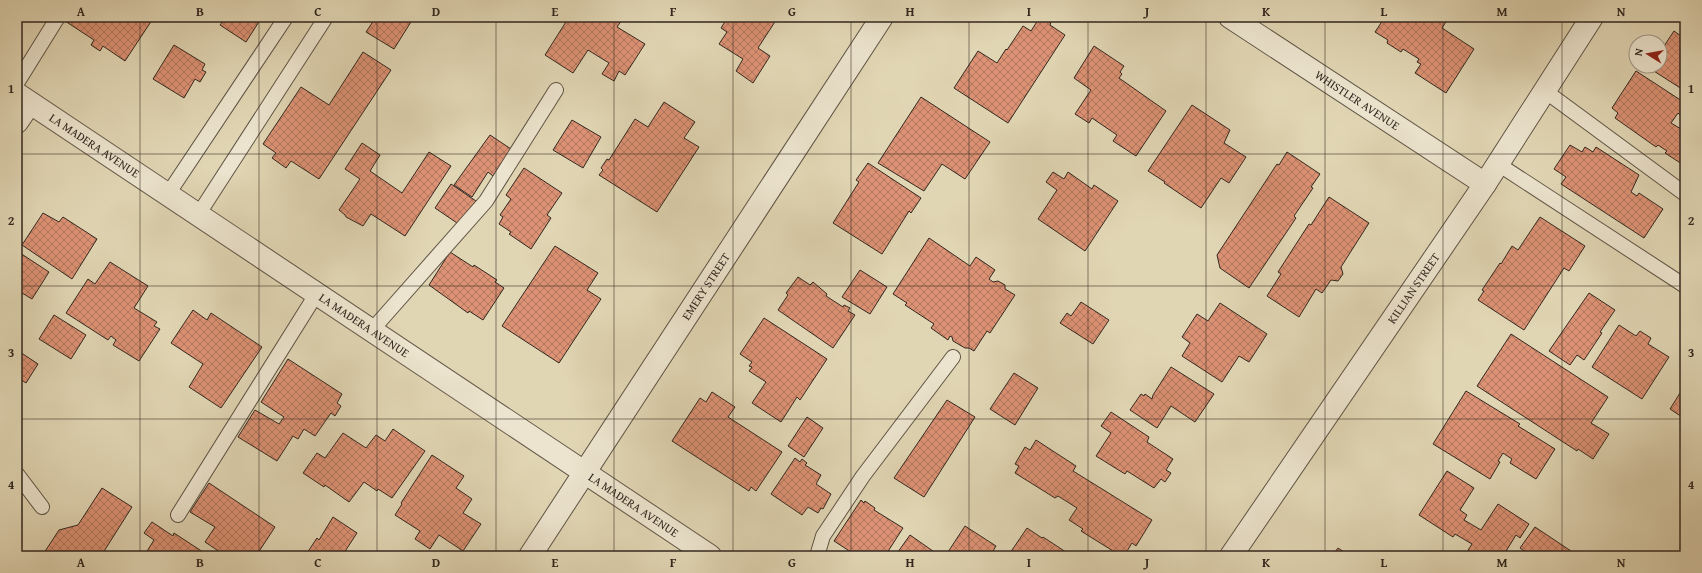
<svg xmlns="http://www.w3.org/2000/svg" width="1702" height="573" font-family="'Gentium Book Plus',serif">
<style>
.building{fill:url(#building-cross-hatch);stroke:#32271f}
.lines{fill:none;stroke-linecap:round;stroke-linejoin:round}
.service-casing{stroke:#5e5344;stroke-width:16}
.minor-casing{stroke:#5e5344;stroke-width:24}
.service{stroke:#ece4ce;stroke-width:14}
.minor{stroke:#ece4ce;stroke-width:22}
.grid{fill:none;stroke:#32271f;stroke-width:1;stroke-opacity:0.55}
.labels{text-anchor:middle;stroke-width:3.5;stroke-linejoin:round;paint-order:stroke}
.street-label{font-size:12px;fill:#32271f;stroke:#ece4ce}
.neatline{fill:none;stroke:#32271f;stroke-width:1.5}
.grid-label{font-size:13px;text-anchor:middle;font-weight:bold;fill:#32271f}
</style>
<defs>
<pattern id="building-cross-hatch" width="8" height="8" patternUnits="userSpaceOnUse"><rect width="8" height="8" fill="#dc9274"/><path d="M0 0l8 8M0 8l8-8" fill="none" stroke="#b3775f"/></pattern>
</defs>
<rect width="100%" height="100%" fill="#e1d6b4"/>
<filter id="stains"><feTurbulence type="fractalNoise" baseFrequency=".005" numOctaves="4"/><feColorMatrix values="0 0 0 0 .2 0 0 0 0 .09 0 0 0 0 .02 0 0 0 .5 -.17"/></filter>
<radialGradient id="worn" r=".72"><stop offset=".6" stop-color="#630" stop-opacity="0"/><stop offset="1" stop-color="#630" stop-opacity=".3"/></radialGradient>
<path class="building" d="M63 17H154L125 61 103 46 100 51 91 45 94 40 62 19Z
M226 17H262L246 42 220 25Z
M376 17H414L394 49 366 32Z
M569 17H624L617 27 645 44 625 75 619 71 614 81 602 74 609 63 588 50 573 73 545 55Z
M728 17H778L758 48 770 56 753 83 736 71 743 59 719 44 727 32 721 28Z
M1040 17H1043L1051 22 1050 25 1065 35 1008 123 954 88 978 51 997 63 1006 49 1007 50 1023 26 1031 31Z
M1385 17H1449L1442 28 1474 49 1446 93 1415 73 1421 64 1417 62 1419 59 1403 49 1401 52 1387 43 1388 40 1375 32Z
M1674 31 1685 39V91L1646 66H1660V52Z
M174 45 205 64 202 70 206 72 200 82 195 79 184 98 153 79Z
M1094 46 1124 66 1120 72 1122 74 1119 78 1166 111 1136 156 1113 141 1117 135 1092 118 1089 123 1075 114 1091 90 1074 78Z
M363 52 391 70 319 179 291 161 286 168 272 158 276 153 263 144 301 87 329 105Z
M1636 71 1685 103 1683 106 1685 108 1680 115 1678 113 1671 123 1681 129 1685 123V166L1665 153 1667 151 1658 145 1656 147 1615 118 1618 113 1612 108Z
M921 97 990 142 965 179 942 164 924 191 878 163Z
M664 102 695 122 684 138 699 147 657 212 599 175 603 170 601 168 607 159 609 160 635 119 648 127Z
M1192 105 1230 130 1224 143 1246 157 1229 183 1221 178 1201 208 1164 183 1165 182 1148 171Z
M572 120 601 137 583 168 553 150Z
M490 135 511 149 493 176 488 172 472 197 454 185Z
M362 143 380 155 370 171 402 193 429 152 451 166 405 236 371 214 363 226 346 217 345 215 339 210 360 179 345 169Z
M1570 145 1582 152 1585 147 1593 152 1596 147 1639 175 1631 192 1637 196 1639 193 1663 209 1644 238 1561 184 1566 177 1554 169Z
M1287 152 1320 174 1311 187 1313 188 1294 216 1296 218 1249 288 1220 268 1217 255 1277 164 1279 165Z
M868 163 921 198 911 213 909 211 882 254 833 223 859 182 856 180Z
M524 168 562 193 547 215 551 218 531 249 509 234 511 232 499 224 503 217 500 215 511 199 506 195Z
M1053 172 1064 179 1068 172 1092 189 1094 185 1118 201 1085 251 1038 219 1057 190 1046 182Z
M451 184 476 201 460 225 435 208Z
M1329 197 1369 223 1341 267 1343 274 1338 281 1331 280 1322 293 1316 289 1299 317 1267 296 1281 274 1278 272 1309 224 1311 225Z
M43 213 59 222 63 217 97 239 72 279 22 245Z
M1540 217 1585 246 1569 271 1564 268 1524 330 1478 300 1484 291 1482 290 1500 263 1501 264 1512 246 1518 250Z
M929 238 970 266 976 257 995 270 989 279 993 282 998 281 1005 285V289L1015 295 990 333 987 331 974 351 969 348H965L953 341 952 337 950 336 948 340 931 328 934 324 905 305 907 303 893 294Z
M555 246 598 273 587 290 601 299 559 363 502 326Z
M17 251 49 272 32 299 17 290Z
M450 252 473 267 474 265 497 280 495 282 504 288 483 320 469 311 468 313 429 285Z
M110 262 148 286 134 308 157 322 154 326 160 329 139 361 113 345 116 340 111 336 108 340 66 313 88 279 95 284Z
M860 270 887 287 870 314 842 297Z
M798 277 810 285 813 282 827 294 826 296 843 307 844 305 850 308 848 311 855 315 833 348 778 310 788 295 786 293Z
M1589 293 1615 310 1600 332 1602 333 1584 360 1577 355 1570 365 1549 351Z
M1081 302 1109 320 1093 344 1060 323 1067 313 1071 316Z
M1220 303 1267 334 1249 362 1239 356 1222 382 1182 356 1190 343 1182 337 1197 314 1208 321Z
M193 310 207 320 211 313 262 347 221 408 189 387 203 364 171 343Z
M54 315 86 335 71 359 39 339Z
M764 318 827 359 800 400 797 397 781 422 752 403 766 382 749 371 752 367 749 366 752 362 740 354Z
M1619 325 1636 336 1640 331 1651 338 1648 344 1669 357 1642 399 1592 367Z
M1511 334 1608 397 1591 423 1609 434 1593 459 1578 449 1577 451 1477 386Z
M17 350 38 364 26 383 17 377Z
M288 359 342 394 337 403 341 406 335 416 331 413 315 436 304 429 298 439 293 436 277 461 238 437 255 410 279 424 284 417 261 402Z
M1171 367 1214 394 1195 422 1171 406 1157 428 1130 410 1141 394 1144 396 1145 394 1152 399 1153 395Z
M1014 373 1038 388 1015 425 990 409Z
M1685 385V419L1670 409Z
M1466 391 1520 424 1518 426 1555 449 1536 479 1510 463 1512 459 1503 453 1498 461 1500 462 1490 479 1433 444Z
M712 392 735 407 728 417 782 452 756 491 751 487 749 491 672 441 700 398 706 402Z
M947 400 975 417 924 497 894 478Z
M1111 412 1149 437 1147 442 1173 459 1166 470 1171 473 1165 482 1161 479 1154 488 1127 471 1125 474 1096 456 1111 433 1101 426Z
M807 417 823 428 804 457 788 446Z
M393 429 425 451 392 498 378 489 377 491 364 482 349 502 325 485 324 487 303 473 317 453 325 458 343 433 366 448 376 435 385 441Z
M1036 440 1076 466 1073 471 1152 520 1136 546 1132 543 1124 556H1121L1081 531 1083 529 1069 520 1077 508 1058 496 1055 498 1015 473 1019 466 1015 464 1025 447 1030 450Z
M432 455 464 476 456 488 472 499 463 513 481 524 463 551 439 535 430 549 415 539 420 531 395 515 402 504 401 503Z
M795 458 800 462 802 459 807 463 805 465 821 475 816 484 831 494 823 509 821 508 818 513 808 507 802 515 771 494Z
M1447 471 1474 488 1460 510 1467 515 1464 520 1481 530 1498 504 1529 524 1520 538 1516 535 1503 556H1467L1465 555 1472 544 1455 534 1453 537 1419 515Z
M209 483 275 527 256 556H226L205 542 215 527 190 512Z
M102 488 132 507 101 556H42L59 530 78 525Z
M861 500 864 503 865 501 875 508 874 510 903 528 885 556H857L834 541Z
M333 517 357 533 342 556H305L317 538 319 540Z
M152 522 173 536 174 533 203 552 200 556H144L154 540 144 533Z
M965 526 996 546 990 556H954L948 552Z
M1535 527 1571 551 1568 556H1526L1527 553 1520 548Z
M1027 528 1042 538 1043 537 1072 556H1015L1010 553Z
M910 535 940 556H895Z
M1338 548 1350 556H1332Z
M388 551 390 553 392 551 399 556H384Z"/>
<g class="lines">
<defs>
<path id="service" d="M17 83 58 17
M1545 91 1685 194
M1498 164 1685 286
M168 194 286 17
M198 215 326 17
M372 330 486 201 556 90
M17 474 42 507
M178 515 317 293
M817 556 823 536 863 476 953 357"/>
<g id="minor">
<path id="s1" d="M1230 17 1485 184"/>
<path id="s2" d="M17 94 710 556"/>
<path d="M17 122 30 103"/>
<path id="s3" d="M530 556 882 17"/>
<path id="s4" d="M1231 556 1485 184 1592 17"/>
</g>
</defs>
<use href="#service" class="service-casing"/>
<use href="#minor" class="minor-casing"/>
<use href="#service" class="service"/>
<use href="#minor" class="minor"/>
</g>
<path class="grid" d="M140 17V556M259 17V556M377 17V556M496 17V556M614 17V556M733 17V556M851 17V556M969 17V556M1088 17V556M1206 17V556M1325 17V556M1443 17V556M1562 17V556M17 154H1685M17 286H1685M17 419H1685"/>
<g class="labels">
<g class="street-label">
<text dy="4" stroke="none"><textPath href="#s1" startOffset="152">WHISTLER AVENUE</textPath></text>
<text dy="4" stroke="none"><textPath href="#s2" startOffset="93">LA MADERA AVENUE</textPath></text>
<text dy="4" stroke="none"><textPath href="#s3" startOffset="322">EMERY STREET</textPath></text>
<text dy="4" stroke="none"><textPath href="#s4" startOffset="324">KILLIAN STREET</textPath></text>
<text dy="4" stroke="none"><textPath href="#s2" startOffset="417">LA MADERA AVENUE</textPath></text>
<text dy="4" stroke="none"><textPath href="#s2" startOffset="741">LA MADERA AVENUE</textPath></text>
</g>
</g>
<rect width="1702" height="573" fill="none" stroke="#e1d6b4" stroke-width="44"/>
<g transform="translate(1648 54) rotate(281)"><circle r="19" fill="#ece4ce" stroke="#a29888"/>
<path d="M0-3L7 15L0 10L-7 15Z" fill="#8f2418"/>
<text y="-6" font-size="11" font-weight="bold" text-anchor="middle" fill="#32271f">N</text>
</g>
<rect x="22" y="22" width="1658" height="529" class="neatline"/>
<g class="grid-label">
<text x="81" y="16">A</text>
<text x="200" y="16">B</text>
<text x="318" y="16">C</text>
<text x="436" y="16">D</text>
<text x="555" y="16">E</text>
<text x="673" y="16">F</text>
<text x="792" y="16">G</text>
<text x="910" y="16">H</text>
<text x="1029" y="16">I</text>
<text x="1147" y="16">J</text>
<text x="1266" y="16">K</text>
<text x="1384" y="16">L</text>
<text x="1502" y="16">M</text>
<text x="1621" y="16">N</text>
<text x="11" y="93">1</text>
<text x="1691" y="93">1</text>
<text x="11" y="225">2</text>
<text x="1691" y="225">2</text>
<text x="11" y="357">3</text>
<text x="1691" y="357">3</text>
<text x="11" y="489">4</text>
<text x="1691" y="489">4</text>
<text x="81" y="567">A</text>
<text x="200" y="567">B</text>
<text x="318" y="567">C</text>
<text x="436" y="567">D</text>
<text x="555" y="567">E</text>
<text x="673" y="567">F</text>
<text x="792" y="567">G</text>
<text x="910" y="567">H</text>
<text x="1029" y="567">I</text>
<text x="1147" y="567">J</text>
<text x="1266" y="567">K</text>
<text x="1384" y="567">L</text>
<text x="1502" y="567">M</text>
<text x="1621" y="567">N</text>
</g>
<rect width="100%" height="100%" filter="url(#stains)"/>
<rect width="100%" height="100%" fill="url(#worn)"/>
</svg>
